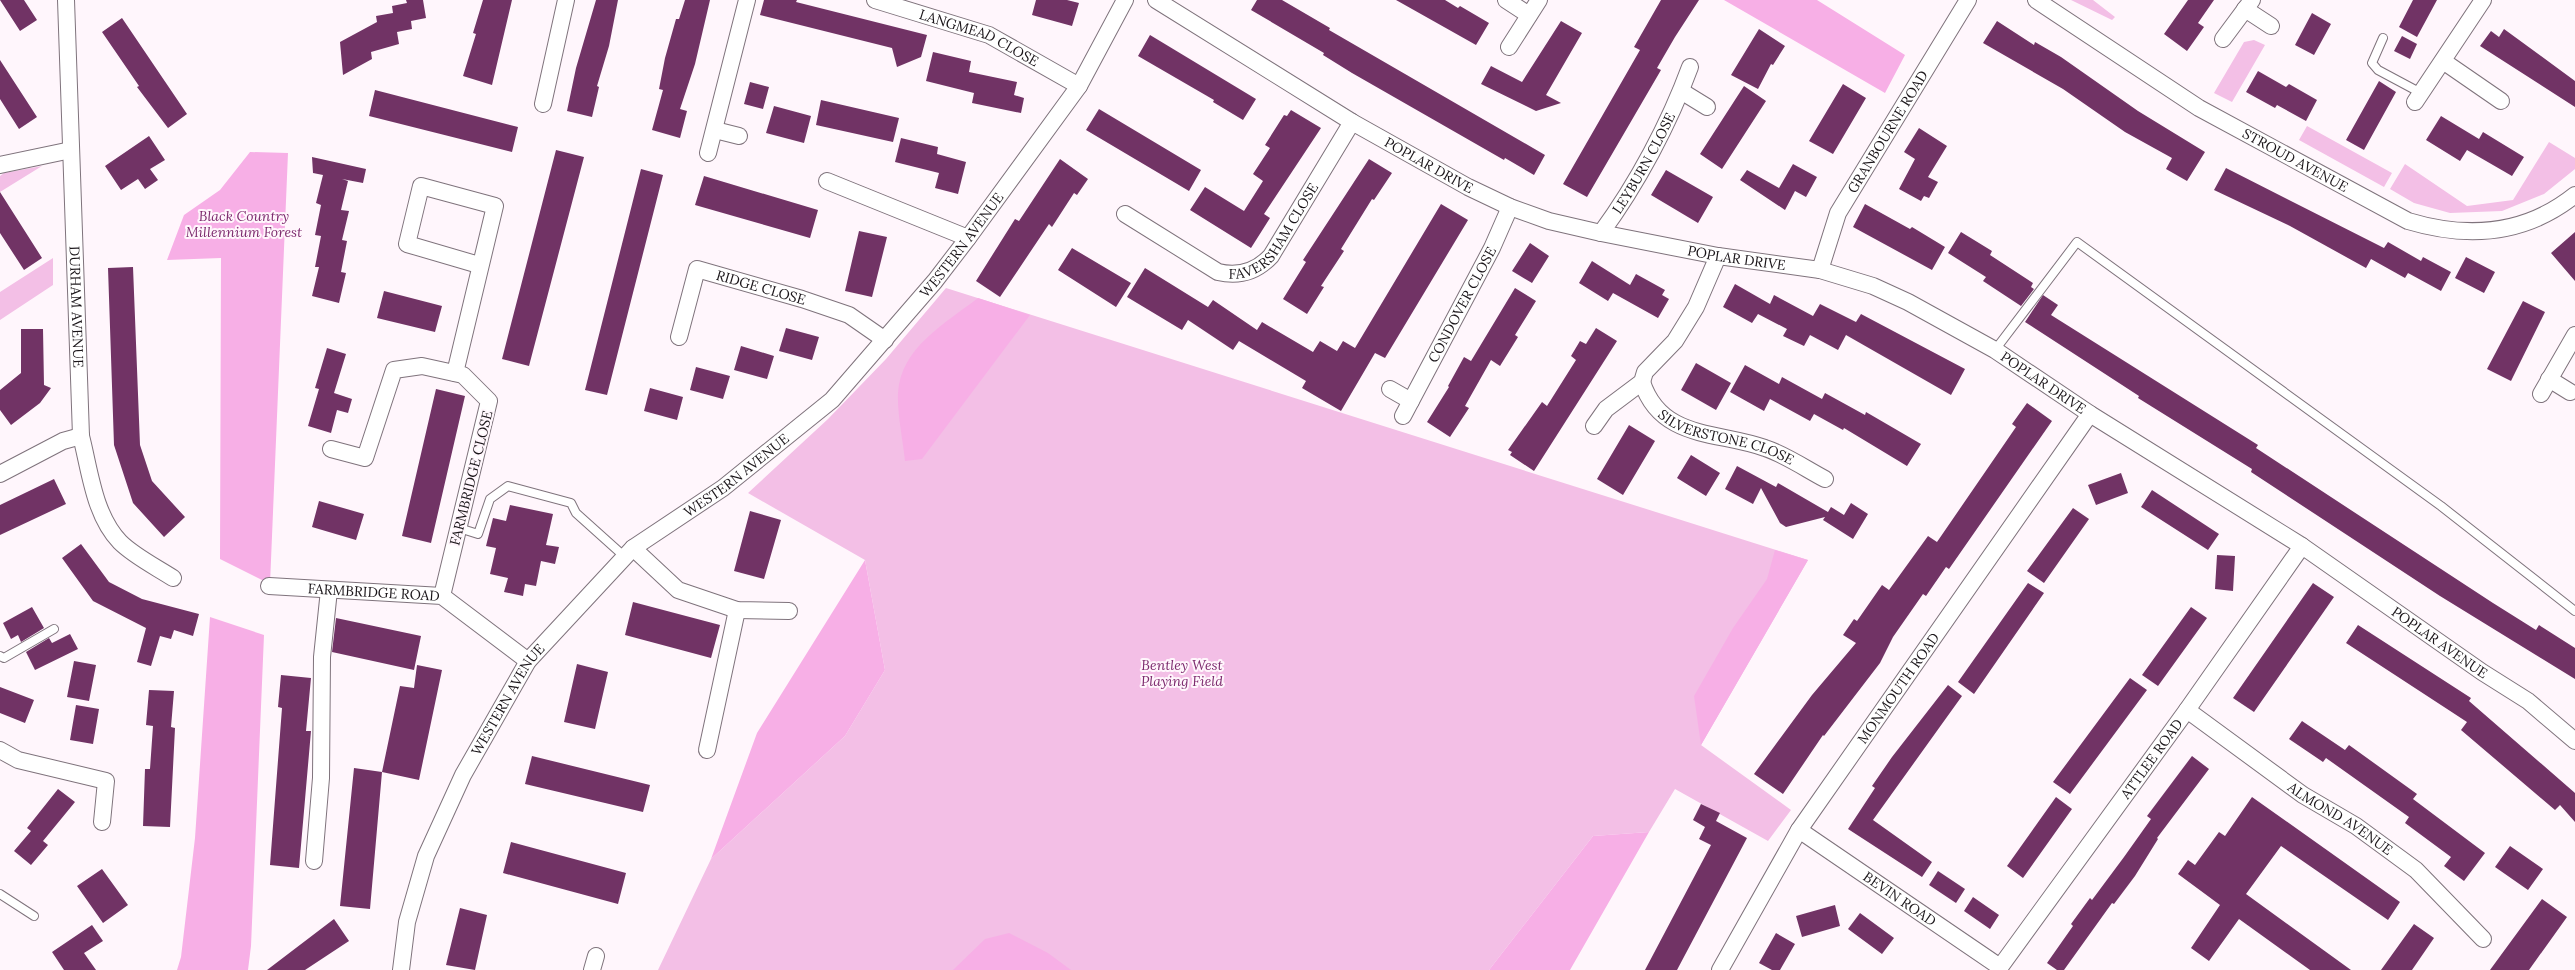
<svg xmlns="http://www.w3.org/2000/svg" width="2575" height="970" font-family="Lora,serif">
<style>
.green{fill:#f3bfe6}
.forest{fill:#f7afe6}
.building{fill:#713365}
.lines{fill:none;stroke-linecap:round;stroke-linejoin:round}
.lane-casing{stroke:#7f737c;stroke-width:10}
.street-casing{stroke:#7f737c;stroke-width:18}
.lane{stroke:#fff;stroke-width:8}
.street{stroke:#fff;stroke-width:16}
.labels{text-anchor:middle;stroke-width:4;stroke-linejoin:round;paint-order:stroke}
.street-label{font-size:14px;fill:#1a1519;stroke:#fff6fc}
.park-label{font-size:14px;font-style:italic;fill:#7d2b6e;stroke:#fff6fc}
</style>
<rect width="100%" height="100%" fill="#fff6fc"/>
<path class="green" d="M2071 0H2093L2115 17 2112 20Z
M2254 40 2265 45 2232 102 2214 93 2244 42Z
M2307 126 2392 173 2384 187 2299 140Z
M2549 142 2575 158V169L2544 194 2502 211 2450 213 2414 203 2390 189 2405 164 2467 206 2513 200Z
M42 166 0 192V176L4 173Z
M53 258V285L0 320V292Z
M946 288 1808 560 1701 745 1791 810 1768 841 1675 789 1649 832 1593 836 1489 970H658L711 859 845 736 885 670 865 560 748 493 828 419 886 359Z"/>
<path class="forest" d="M1724 0H1817L1905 55 1885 93Z
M250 152 288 153 270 584 220 559 221 258 167 260 184 215 220 190Z
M978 298 1030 315 922 459 905 461C903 440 897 413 898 393 901 347 946 323 978 298Z
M1775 550 1808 560 1701 745 1694 696 1733 628 1767 579Z
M865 560 885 670 845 736 711 859 757 733Z
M210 617 264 635 251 946 248 970H177L181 957 195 838Z
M1649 832 1570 970H1489L1593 836Z
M1009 933 1048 953 1071 970H953L985 939Z"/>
<path class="building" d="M0 0H24L37 20 20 31Z
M406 0H423L426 18 411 21 412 29 397 32 399 44 371 52 372 59 343 75 340 42 377 22 376 16 393 13 392 6 407 3Z
M483 0H512L492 85 463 76 476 34 473 33Z
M596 0H618L609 46 597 86 599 87 592 117 567 111 576 68Z
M685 0H710L695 64 680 109 687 111 680 138 652 130 663 90 659 89 665 58 676 19H679Z
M764 0H797L796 2 927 35 921 57 897 67 892 48 760 15Z
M1036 0H1067L1079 3 1072 26 1032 15Z
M1257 0H1282L1330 28 1329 30 1545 155 1534 175 1505 158 1504 160 1352 73 1323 55 1324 53 1251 10Z
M1396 0H1445L1458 8 1460 6 1489 23 1476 45Z
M1661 0H1699L1675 37 1657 68 1661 70 1587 197 1563 184 1640 50 1634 47Z
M2188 0H2214L2198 23 2204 27 2187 51 2164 34Z
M2413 0H2437L2417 37 2399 27Z
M2312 13 2331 24 2314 55 2295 45Z
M122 18 187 114 168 128 137 87 139 86 102 32Z
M1561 21 1582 33 1546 95 1561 103 1536 111 1481 84 1491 66 1522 82Z
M1997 21 2034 45 2035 42 2061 57 2138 111 2205 152 2187 181 2166 169 2172 158 2125 132 2063 89 1983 43Z
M1759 29 1785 46 1773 65 1771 64 1758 89 1731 75Z
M2504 29 2575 81V107L2480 46 2491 31 2499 37Z
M1150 35 1256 99 1243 120 1213 102 1214 100 1138 56Z
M2402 36 2417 44 2410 59 2394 51Z
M933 52 971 61 969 72 1017 82 1014 95 1024 98 1021 113 972 103 974 93 926 81Z
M0 60 37 117 19 129 0 99Z
M2258 71 2286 87 2289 84 2317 100 2306 121 2277 105 2275 108 2246 92Z
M2379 81 2396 92 2364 150 2346 140Z
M750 82 769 87 763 109 744 104Z
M1843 84 1866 98 1833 154 1809 141Z
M1744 86 1766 101 1722 169 1700 154Z
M375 90 518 127 512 152 369 116Z
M821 100 899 118 893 142 816 125Z
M774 106 811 116 804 143 766 133Z
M1099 109 1201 170 1189 191 1086 130Z
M1291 110 1321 128 1264 214 1270 218 1251 248 1190 210 1205 187 1244 211 1263 181 1253 174 1270 148 1265 145 1284 115 1287 116Z
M2441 116 2479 139 2483 132 2524 157 2512 176 2467 150 2460 161 2426 140Z
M1919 128 1947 146 1928 177 1938 182 1929 198 1924 196 1921 201 1899 189 1915 159 1904 152Z
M149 136 165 160 150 169 158 180 145 189 138 179 121 190 105 166Z
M901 138 938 147 937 154 966 162 958 194 935 188 939 173 895 162Z
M556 150 584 157 529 366 502 359Z
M312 157 366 169 363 183 342 179 348 181 341 210 349 211 342 240 347 241 341 272 346 273 339 303 312 296 319 267H315L321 236 315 235 321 205 316 203 323 175 313 173Z
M1060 159 1088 179 1077 195 1074 193 1052 227 1049 224 1000 297 976 281 1015 219 1019 221Z
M1369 159 1392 173 1374 200 1372 199 1341 249 1344 251 1321 286 1324 287 1307 314 1283 299 1306 262 1303 260Z
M1793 164 1817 177 1806 197 1795 191 1785 210 1740 180 1747 170 1779 188Z
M2226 168 2384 248 2388 242 2421 261 2423 257 2451 272 2441 291 2408 273 2405 278 2371 259 2366 268 2290 226 2214 190Z
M641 169 663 175 607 395 585 390Z
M1666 170 1713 197 1698 223 1651 195Z
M704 176 818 210 810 238 695 205Z
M0 192 42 258 24 270 0 233Z
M1441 204 1468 220 1385 358 1375 353 1341 411 1302 388 1306 381 1239 341 1233 350 1188 320 1182 330 1127 297 1145 268 1208 307 1213 300 1257 330 1262 322 1313 352 1320 341 1337 351 1343 341 1355 348Z
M1865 204 1910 229 1912 227 1945 247 1932 270 1853 227Z
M859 231 887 237 872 297 845 291Z
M1961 232 1992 251 1990 255 2033 283 2031 287 2034 289 2021 306 1983 281 1986 277 1948 253Z
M2575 232V281L2551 253Z
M1530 243 1549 256 1532 283 1512 271Z
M1072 248 1131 283 1116 307 1058 270Z
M2466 257 2495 272 2484 293 2455 278Z
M1592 261 1630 285 1636 274 1665 290 1662 295 1669 299 1658 318 1613 293 1608 301 1579 283Z
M133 267 140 445 152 481 185 517 164 537 133 503 114 445 108 268Z
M1735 284 1770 304 1774 295 1813 316 1820 304 1856 322 1861 314 1965 369 1951 395 1846 335 1838 350 1810 335 1804 346 1783 336 1787 329 1758 314 1752 323 1723 307Z
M1515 288 1536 301 1515 335 1518 337 1500 366 1491 360 1465 406 1469 408 1450 437 1427 422 1449 387 1448 386 1464 357 1471 361Z
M384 291 442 306 435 332 377 318Z
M2043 295 2058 305 2051 315 2258 445 2256 448 2493 603 2536 630 2539 625 2575 648V679L2440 596 2251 472 2252 469 2138 398 2139 396 2025 322Z
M2523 301 2545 312 2511 381 2487 369Z
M786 328 819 337 812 360 779 351Z
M1596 328 1617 341 1534 471 1510 455 1512 452 1508 450 1542 402 1547 406 1576 360 1571 356 1580 341 1586 344Z
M21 329H43L44 385 51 388 40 403 11 425 0 410V390L21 373Z
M741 346 774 356 767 379 734 370Z
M327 348 346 354 334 393 352 399 348 413 337 410 331 433 308 426 319 389 315 388Z
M1696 363 1731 383 1716 410 1681 390Z
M1745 365 1779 384 1782 377 1822 399 1825 393 1865 415 1866 412 1921 444 1907 466 1844 428 1843 430 1814 414 1810 421 1770 399 1764 411 1730 392Z
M696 367 730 376 723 399 690 390Z
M650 388 683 397 677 420 644 411Z
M436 389 465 396 431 543 402 536Z
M2027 403 2052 421 1949 569 1946 567 1926 596 1923 594 1893 637 1880 663 1824 736 1823 735 1783 794 1754 774 1812 695 1856 643 1843 635 1854 619 1857 621 1882 585 1889 590 1928 536 1937 542 2016 427 2012 424Z
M1629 425 1655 441 1623 495 1597 479Z
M1691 455 1720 473 1706 496 1677 478Z
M1737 466 1776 487 1778 483 1828 512 1831 507 1844 515 1851 503 1868 514 1853 539 1823 520 1825 517 1786 527 1780 523 1761 488 1753 504 1725 489Z
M2121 473 2128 493 2096 505 2088 485Z
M54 479 66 504 0 535V505Z
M2152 490 2219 534 2208 550 2141 507Z
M319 501 364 514 356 540 312 527Z
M510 505 553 514 546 545 559 547 555 564 541 561 536 586 525 584 523 596 504 592 508 578 490 574 496 548 486 546 493 518 506 521Z
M2073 508 2089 519 2044 583 2027 571Z
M750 511 781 520 764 579 734 571Z
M81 544 109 582 142 599 199 614 193 636 174 630 171 639 160 636 151 666 137 662 146 628 93 601 62 558Z
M2217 555 2235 556 2233 591 2215 589Z
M2028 583 2044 593 1974 694 1958 682Z
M2313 583 2334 597 2254 712 2233 698Z
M633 602 720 625 711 658 625 635Z
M32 607 44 628 21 642 18 635 11 639 3 623Z
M2191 607 2207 618 2158 686 2142 675Z
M336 618 421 636 414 670 332 652Z
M2358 625 2471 698 2469 701 2575 793V822L2560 805 2555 810 2461 730 2467 722 2346 643Z
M70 634 78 649 35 670 26 652 49 638 52 643Z
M74 661 96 665 89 701 67 697Z
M577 664 608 672 595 729 564 722Z
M417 665 442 670 419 780 382 772 400 686 414 688Z
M281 675 311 678 306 731H311L299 868 270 865 282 708 278 707Z
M2130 678 2147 690 2070 794 2053 782Z
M1948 685 1962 696 1873 820 1932 862 1922 877 1848 829 1875 788 1872 786 1892 757Z
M0 687 34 700 25 723 0 713Z
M149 690 174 691 171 727 175 728 170 827 143 826 145 769H150L153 726 146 725Z
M76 705 99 709 93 744 70 740Z
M2302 721 2345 750 2349 745 2417 794 2413 799 2485 853 2464 881 2444 866 2451 857 2405 823 2409 817 2326 758 2323 762 2289 739Z
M532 756 650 785 643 812 525 784Z
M2192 756 2209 769 2157 838 2158 839 2135 876 2114 904 2112 903 2064 970H2057L2047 963 2073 926 2071 924 2090 898 2092 900 2124 857 2151 819 2147 816Z
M354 768 382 772 370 909 340 906Z
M58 789 75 802 43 841 48 845 31 865 14 851 31 831 27 828Z
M2056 797 2072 809 2023 878 2007 866Z
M2252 797 2400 902 2388 920 2281 846 2246 894 2351 970H2310L2239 919 2209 961 2191 948 2220 905 2178 874 2188 860 2195 865 2219 832 2225 836Z
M1701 804 1720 813 1716 821 1747 838 1677 970H1645L1711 845 1699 839 1705 827 1693 820Z
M511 842 626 873 618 904 503 873Z
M2510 846 2543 869 2528 890 2495 867Z
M102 869 128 905 103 923 77 886Z
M1938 871 1965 889 1956 903 1929 885Z
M1973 897 1999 915 1990 929 1964 911Z
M2542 899 2567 917 2529 970H2490Z
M1835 905 1840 926 1802 937 1796 916Z
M460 908 487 915 475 970 446 965Z
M1860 913 1894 938 1882 954 1848 929Z
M334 919 349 941 305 970H267Z
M2414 924 2434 938 2412 970H2381Z
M92 925 103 941 84 953 96 970H64L52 952Z
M1776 933 1795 944 1780 970H1772L1759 963Z"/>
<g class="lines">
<defs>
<path id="lane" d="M2383 38 2372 63 2378 70 2421 93
M1995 350 2077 242 2441 506 2575 611
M459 528 478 534 490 499 508 486 571 503 576 513 625 557
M0 656 4 658 54 629
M0 894 34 916"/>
<g id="street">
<path id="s1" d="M66 0 81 436C90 471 94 515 120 542 134 556 156 567 173 578"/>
<path id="s2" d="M875 0 989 35 1079 86"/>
<path id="s3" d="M1156 0 1352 122 1468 187 1510 207 1549 221 1601 233 1718 256 1820 270 1873 286 1908 302 1995 350 2090 414 2302 546 2482 672 2528 701 2575 741"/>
<path d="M1506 0 1529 15"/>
<path id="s4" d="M2036 0 2199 108 2408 221C2468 239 2525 235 2575 195"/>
<path d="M2245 9 2271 26"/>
<path d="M2223 39 2252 0"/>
<path d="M1509 47 1539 0"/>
<path d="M2443 61 2501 101"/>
<path d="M1681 91 1707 107"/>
<path d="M2415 102 2483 0"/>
<path d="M543 104 566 0"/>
<path d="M715 130 739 136"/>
<path d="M708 153 747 0"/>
<path d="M0 165 71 150"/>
<path d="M827 181 968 238"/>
<path id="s5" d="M1125 214 1218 272C1239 277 1257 271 1271 256L1352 122"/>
<path id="s6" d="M1601 233C1637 184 1669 124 1690 67"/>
<path id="s7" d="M1820 270 1838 213 1968 0"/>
<path id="s8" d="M679 337 697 269 802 299 849 315 885 340"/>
<path d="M455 373 495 206 421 186 407 244 479 265"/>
<path d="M2549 379 2570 392"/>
<path id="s9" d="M1642 382C1661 440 1718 431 1765 448 1786 455 1806 469 1825 479"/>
<path d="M1390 389 1411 401"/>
<path d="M2541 394 2575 335"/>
<path id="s10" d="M1403 416 1492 248 1510 207"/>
<path d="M1594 426 1606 409 1642 382 1645 372 1675 341 1696 307 1718 256"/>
<path d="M331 449 365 458 394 370 422 366 463 375 489 401 442 596"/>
<path d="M0 474 63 441 81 436"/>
<path d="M633 548 678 590 737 610 789 611"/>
<path id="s11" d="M269 586 442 596 528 661"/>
<path id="s12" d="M2187 710 2303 795 2356 826 2416 870 2483 939"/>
<path d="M0 750 18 760 106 781 102 822"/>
<path d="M707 750 737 610"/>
<path id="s13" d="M1799 830 2000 967"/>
<path d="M314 861 321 778 322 657 329 590"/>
<path id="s14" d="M401 970 407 922 426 856 463 775 528 661 633 548 723 488 832 400 935 281 968 238 1079 86 1125 0"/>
<path d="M592 970 596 956"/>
<path id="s15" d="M1720 970 1799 830 2090 414"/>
<path id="s16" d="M1998 970 2187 710 2302 546"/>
</g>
</defs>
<use href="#lane" class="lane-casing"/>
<use href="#street" class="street-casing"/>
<use href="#lane" class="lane"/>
<use href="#street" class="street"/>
</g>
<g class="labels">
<g class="street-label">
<text dy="5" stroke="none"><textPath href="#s2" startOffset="111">LANGMEAD CLOSE</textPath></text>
<text dy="5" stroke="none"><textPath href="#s7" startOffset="155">GRANBOURNE ROAD</textPath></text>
<text dy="5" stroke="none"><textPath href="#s4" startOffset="305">STROUD AVENUE</textPath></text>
<text dy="5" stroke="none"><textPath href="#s6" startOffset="82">LEYBURN CLOSE</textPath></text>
<text dy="5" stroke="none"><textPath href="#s3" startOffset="319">POPLAR DRIVE</textPath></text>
<text dy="5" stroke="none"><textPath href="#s5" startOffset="186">FAVERSHAM CLOSE</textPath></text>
<text dy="5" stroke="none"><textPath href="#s14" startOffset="942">WESTERN AVENUE</textPath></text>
<text dy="5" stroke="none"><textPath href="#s3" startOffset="643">POPLAR DRIVE</textPath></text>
<text dy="5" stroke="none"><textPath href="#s8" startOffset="137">RIDGE CLOSE</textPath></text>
<text dy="5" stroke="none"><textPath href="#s10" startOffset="126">CONDOVER CLOSE</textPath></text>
<text dy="5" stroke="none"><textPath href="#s1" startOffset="307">DURHAM AVENUE</textPath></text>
<text dy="5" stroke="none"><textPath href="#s3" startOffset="979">POPLAR DRIVE</textPath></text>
<text dy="5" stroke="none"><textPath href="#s9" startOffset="107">SILVERSTONE CLOSE</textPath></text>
<text dy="5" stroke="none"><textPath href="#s14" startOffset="618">WESTERN AVENUE</textPath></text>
<text transform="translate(471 478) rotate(-76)" y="5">FARMBRIDGE CLOSE</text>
<text dy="5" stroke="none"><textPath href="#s11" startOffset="105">FARMBRIDGE ROAD</textPath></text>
<text dy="5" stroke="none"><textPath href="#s3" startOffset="1453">POPLAR AVENUE</textPath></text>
<text dy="5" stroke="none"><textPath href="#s15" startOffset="334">MONMOUTH ROAD</textPath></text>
<text dy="5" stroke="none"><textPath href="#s14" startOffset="294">WESTERN AVENUE</textPath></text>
<text dy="5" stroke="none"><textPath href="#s16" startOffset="261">ATTLEE ROAD</textPath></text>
<text dy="5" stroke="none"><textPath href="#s12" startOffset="188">ALMOND AVENUE</textPath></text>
<text dy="5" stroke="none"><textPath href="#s13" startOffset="122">BEVIN ROAD</textPath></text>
</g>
<g class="park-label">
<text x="244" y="221">Black Country<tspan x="244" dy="16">Millennium Forest</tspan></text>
<text x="1182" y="670">Bentley West<tspan x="1182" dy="16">Playing Field</tspan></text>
</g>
</g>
</svg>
